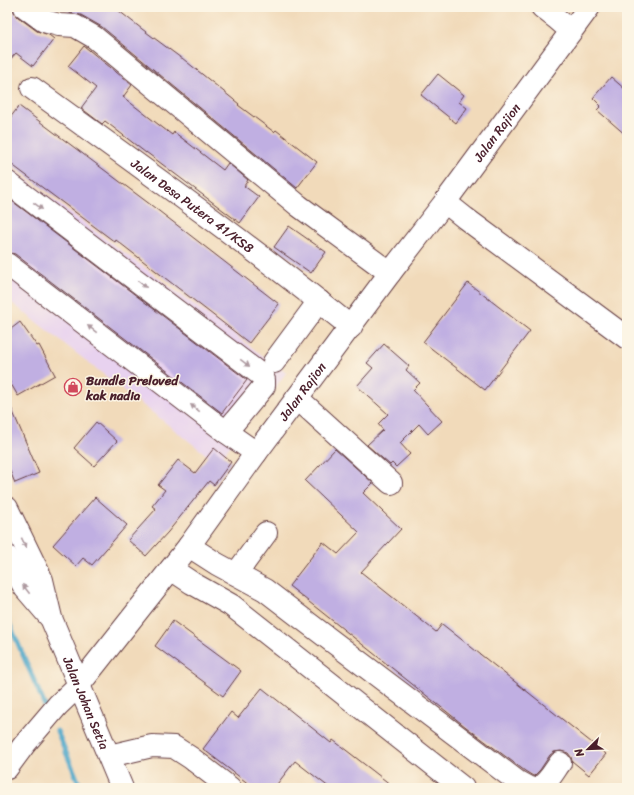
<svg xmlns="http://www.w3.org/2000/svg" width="634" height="795" font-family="Sriracha,sans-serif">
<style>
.built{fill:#e8d2ef}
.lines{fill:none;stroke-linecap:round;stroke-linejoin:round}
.stream{stroke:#49a5c8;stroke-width:5}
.building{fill:#c0afe2}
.minor-casing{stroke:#633b40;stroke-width:24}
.major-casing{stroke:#633b40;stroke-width:24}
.minor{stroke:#fff;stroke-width:22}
.major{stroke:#fff;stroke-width:22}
.oneway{fill:#ae9aa0}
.labels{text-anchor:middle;stroke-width:3;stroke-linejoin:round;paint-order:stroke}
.street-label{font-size:13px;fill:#4a1f2b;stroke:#fcf5e5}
.poi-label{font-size:13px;font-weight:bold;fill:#4a1f2b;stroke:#fcf5e5;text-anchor:start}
</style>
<rect width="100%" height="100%" fill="#fcf5e5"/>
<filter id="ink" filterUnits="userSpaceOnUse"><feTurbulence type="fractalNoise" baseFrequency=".025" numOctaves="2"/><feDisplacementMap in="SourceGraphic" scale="8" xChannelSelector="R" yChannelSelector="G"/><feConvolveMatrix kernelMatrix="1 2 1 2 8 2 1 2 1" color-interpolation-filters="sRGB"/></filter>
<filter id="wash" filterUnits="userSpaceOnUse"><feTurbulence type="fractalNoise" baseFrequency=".012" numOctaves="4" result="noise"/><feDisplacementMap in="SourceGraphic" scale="16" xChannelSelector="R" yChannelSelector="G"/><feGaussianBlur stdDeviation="0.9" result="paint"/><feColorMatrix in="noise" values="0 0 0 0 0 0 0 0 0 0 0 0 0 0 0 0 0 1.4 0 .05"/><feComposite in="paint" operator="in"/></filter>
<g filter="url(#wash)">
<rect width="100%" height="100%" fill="#f1daba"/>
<path class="built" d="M7 165 286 373 217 463 7 299Z"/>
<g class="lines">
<path class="stream" d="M7 618 45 706
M57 731 81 788"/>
</g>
<g id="blocks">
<path class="building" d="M7 7H13L14 12 18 17 37 31 49 35 54 39 33 66 16 53 7 63Z
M61 7H114L142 29 181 58H182L239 104 238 105 274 132 276 130 317 162 297 188 102 27 81 15 70 13Z
M84 46 132 85 123 97 172 135 174 132 223 170 228 163 248 180 244 186 259 197 240 223 146 152V153L105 121 102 124 81 108 96 88 68 66Z
M438 74 464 95 459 102 467 108 456 123 421 95Z
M611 77 627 91V136L597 110 601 106 593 98Z
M19 106 155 208 279 304 249 343 116 240 115 242 7 161V122Z
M12 201 247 380 222 413 15 254 7 252V207Z
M289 226 326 252 311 273 274 247Z
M468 283 530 331 485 390 423 342Z
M20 322 37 346 39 345 55 375 18 396 7 377V332Z
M384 344 409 366 406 370 420 383 413 390 442 421 428 434 419 424 400 443 410 454 396 467 392 463 390 465 367 445 383 430 378 424 388 414 357 386 373 368 367 363Z
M7 398 39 473 15 483 7 464Z
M96 422 117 441 94 466 74 448Z
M214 448 231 462 214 485 209 481 168 532 146 556 128 540 156 509 152 506 165 490 158 485 178 460 195 473Z
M335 449 373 483 363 493 401 529 361 572 436 632 442 624 606 754 589 775 572 761 571 757 568 753 561 751 554 752 550 755 540 770 534 776H533L525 771 466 727 289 586 323 542 338 554 359 532 305 481Z
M95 497 127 525 92 565 83 558 76 566 53 545Z
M173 621 241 671 223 696 155 646Z
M262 688 331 743 333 740 395 788H330L295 761 274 788H254L203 749 231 712 238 718Z"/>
</g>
</g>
<g filter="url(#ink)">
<use href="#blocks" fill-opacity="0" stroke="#633b40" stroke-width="1"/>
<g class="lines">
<defs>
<g id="minor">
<path d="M25 7 44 21 59 25 75 26 94 37 299 206 390 273"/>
<path d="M542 7 556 18 571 31"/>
<path id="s1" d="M32 88C139 166 248 243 351 327"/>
<path d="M7 182 261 375 264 380V386L226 432"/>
<path d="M445 202 465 218 627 338"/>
<path d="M7 264 226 432 256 453"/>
<path d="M274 362 319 301"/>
<path d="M297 398 391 483"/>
<path d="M189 546 217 564 265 590 308 623 518 782 529 788"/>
<path d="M171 569 192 583 231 605 463 788"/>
<path d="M236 574 266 533"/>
<path d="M109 756 152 746 174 747 191 758 230 788"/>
<path id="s2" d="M7 768 24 745 58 705 79 685 189 546 256 453 390 273 445 202 589 7"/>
<path d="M537 788C547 785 554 771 560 763"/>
</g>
<g id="major">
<path id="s3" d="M7 508 42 580 51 618 122 788"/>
<path d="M7 557 25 588 49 616"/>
</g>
</defs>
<use href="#minor" class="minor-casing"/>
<use href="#major" class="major-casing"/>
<use href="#minor" class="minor"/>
<use href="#major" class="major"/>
</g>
<defs><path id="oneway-solid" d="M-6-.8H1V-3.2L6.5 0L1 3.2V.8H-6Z"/></defs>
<g class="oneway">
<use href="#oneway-solid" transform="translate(38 206) rotate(37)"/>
<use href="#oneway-solid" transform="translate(142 284) rotate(37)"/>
<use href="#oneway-solid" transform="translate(92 329) rotate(-143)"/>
<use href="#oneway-solid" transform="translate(245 363) rotate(37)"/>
<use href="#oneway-solid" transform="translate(195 408) rotate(-143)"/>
<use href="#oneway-solid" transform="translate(24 543) rotate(64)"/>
<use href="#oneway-solid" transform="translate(26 589) rotate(-127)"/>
</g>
</g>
<defs>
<symbol id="shop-ring" viewBox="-11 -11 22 22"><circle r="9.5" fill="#fcf5e5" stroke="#d1495b" stroke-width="1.5"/><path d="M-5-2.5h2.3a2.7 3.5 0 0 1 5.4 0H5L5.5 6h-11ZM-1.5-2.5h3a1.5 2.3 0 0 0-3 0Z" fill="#d1495b"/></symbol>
</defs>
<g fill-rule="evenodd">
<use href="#shop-ring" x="63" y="377" width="20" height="20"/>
</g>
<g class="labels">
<g class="street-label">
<text dy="5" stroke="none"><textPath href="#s2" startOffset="803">Jalan Rajion</textPath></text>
<text dy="5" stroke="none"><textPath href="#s1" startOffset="199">Jalan Desa Putera 41/KS8</textPath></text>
<text dy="5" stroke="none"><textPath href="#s2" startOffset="479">Jalan Rajion</textPath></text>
<text dy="5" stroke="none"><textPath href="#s3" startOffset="211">Jalan Johan Setia</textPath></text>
</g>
<g class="poi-label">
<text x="86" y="385">Bundle Preloved<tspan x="86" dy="15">kak nadia</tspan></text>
</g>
</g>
<rect width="634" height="795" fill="none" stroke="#fcf5e5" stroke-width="24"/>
<g transform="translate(588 749) rotate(247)" stroke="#fcf5e5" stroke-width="3" paint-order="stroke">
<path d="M0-3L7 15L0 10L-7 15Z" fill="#4a1f2b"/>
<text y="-6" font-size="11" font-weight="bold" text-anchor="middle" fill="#4a1f2b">N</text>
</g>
</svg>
